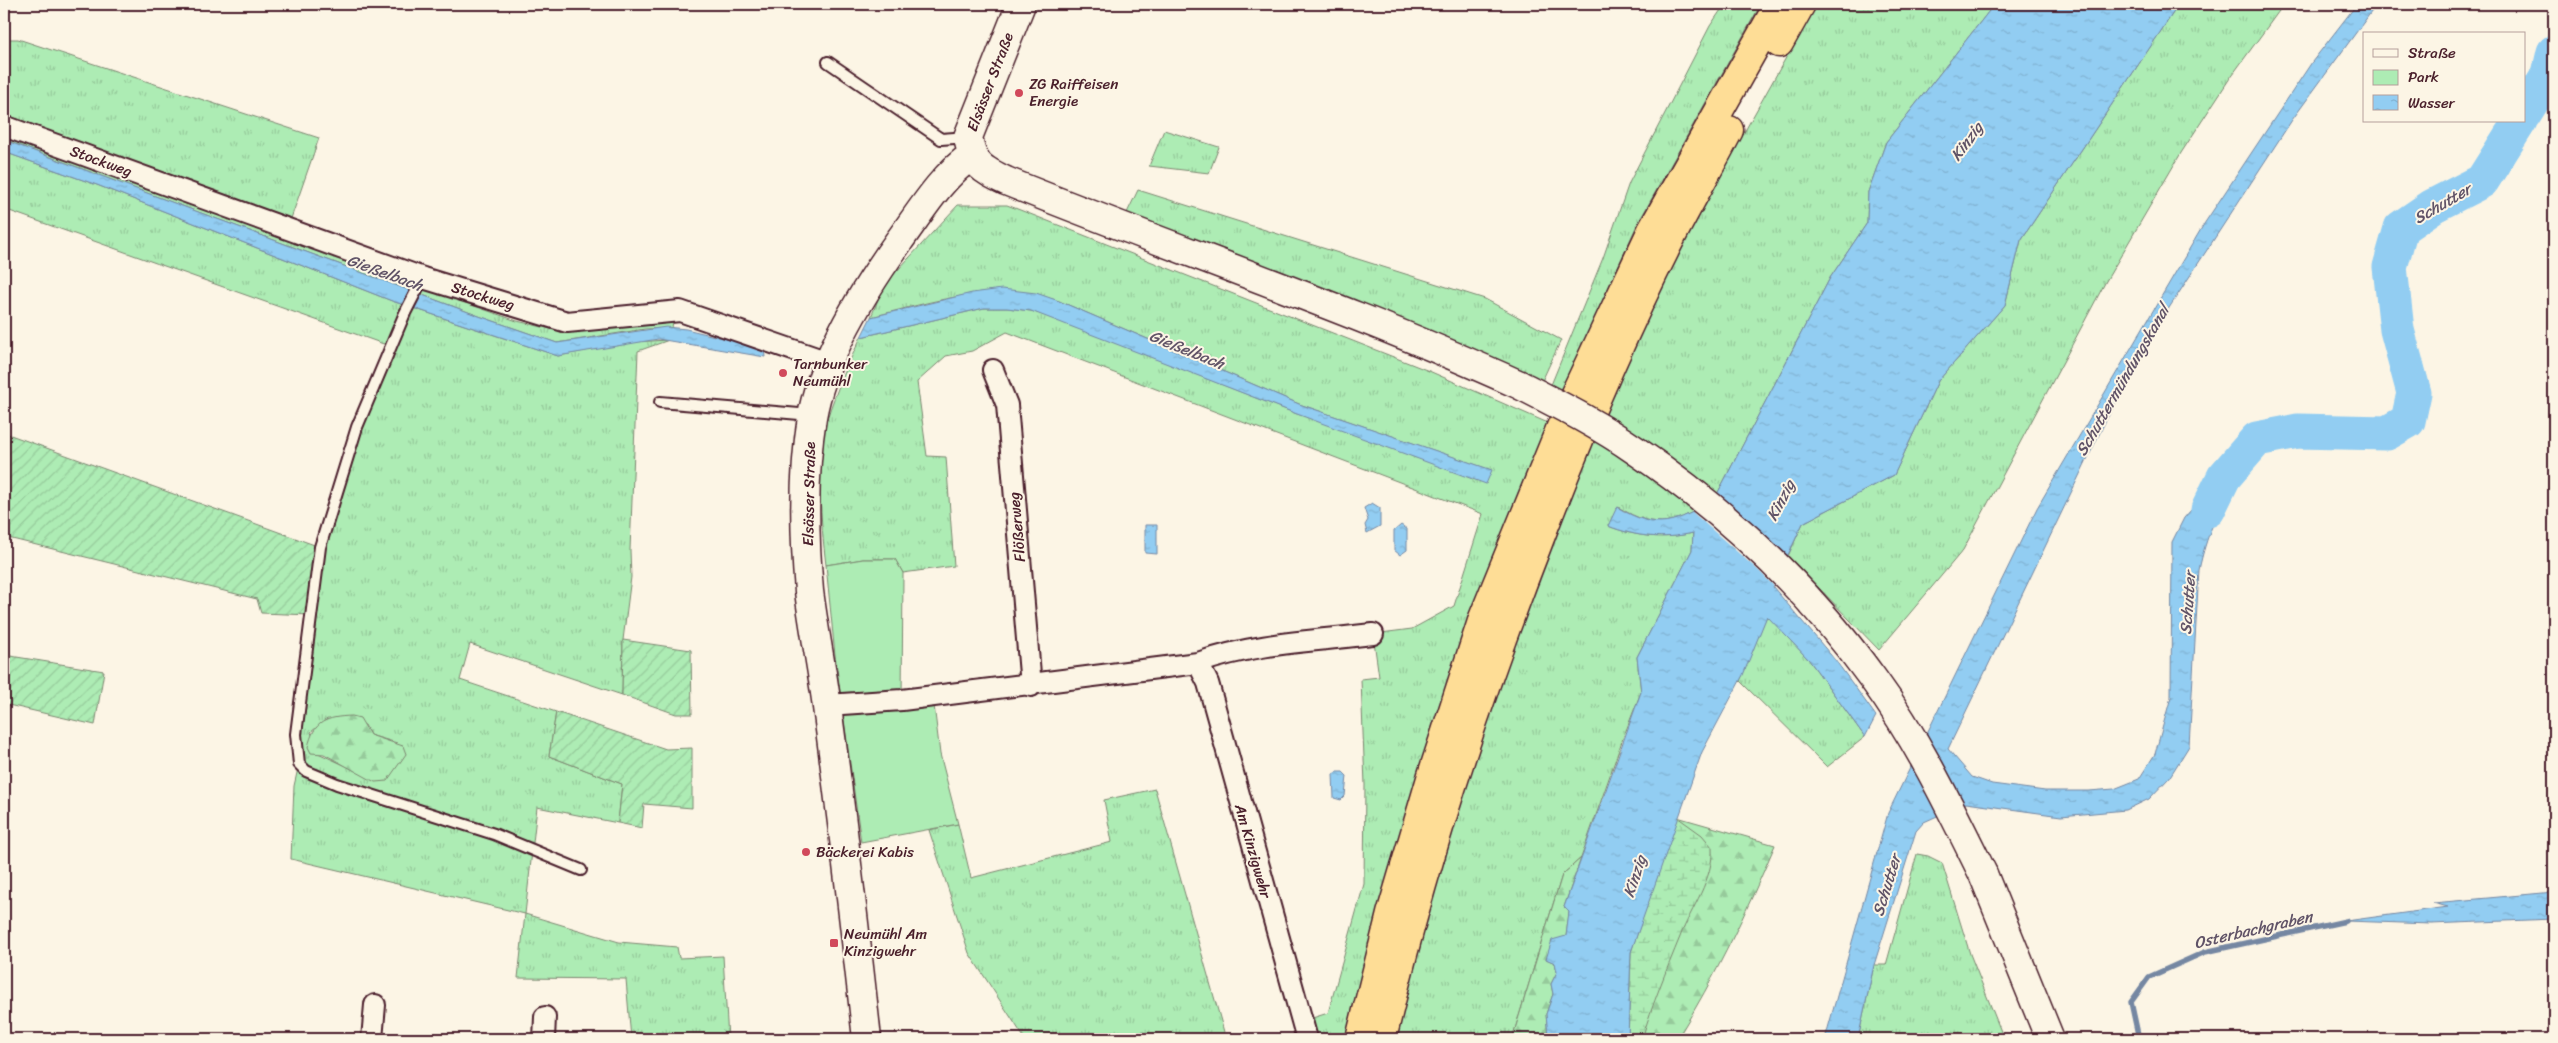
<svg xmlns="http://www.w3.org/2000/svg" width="2558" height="1043" font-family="Sriracha,sans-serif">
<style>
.grass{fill:url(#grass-tufts);stroke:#7c8670;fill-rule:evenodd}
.forest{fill:url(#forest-firs);stroke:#7c8670}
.wetland{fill:url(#wetland-marsh);stroke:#7c8670}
.park{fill:#adecb4;stroke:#7c8670}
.garden{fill:url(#garden-furrows);stroke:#7c8670}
.water{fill:url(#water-ripples);stroke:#7587a2}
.pier{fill:#fcf5e5}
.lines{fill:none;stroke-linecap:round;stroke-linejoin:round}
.stream{stroke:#7587a2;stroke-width:5.5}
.river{stroke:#92cdf2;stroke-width:35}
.lane-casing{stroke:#4a1f2b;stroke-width:14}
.street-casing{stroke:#4a1f2b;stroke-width:24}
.secondary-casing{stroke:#4a1f2b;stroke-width:31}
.highway-casing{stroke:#4a1f2b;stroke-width:31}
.lane{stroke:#fcf5e5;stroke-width:10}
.street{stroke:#fcf5e5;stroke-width:20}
.secondary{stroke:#fcf5e5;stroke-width:28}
.highway{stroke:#fedd96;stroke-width:28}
.secondary-bridge-casing{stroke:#4a1f2b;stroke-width:31;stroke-linecap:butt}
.secondary-bridge{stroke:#fcf5e5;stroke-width:28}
.poi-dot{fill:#d1495b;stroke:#fcf5e5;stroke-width:2}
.labels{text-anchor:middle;stroke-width:4;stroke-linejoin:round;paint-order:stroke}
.street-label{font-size:15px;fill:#4a1f2b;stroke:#fcf5e5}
.poi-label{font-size:15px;fill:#4a1f2b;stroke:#fcf5e5;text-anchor:start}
.water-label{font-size:16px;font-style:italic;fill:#605367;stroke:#fcf5e5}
</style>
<defs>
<pattern id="grass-tufts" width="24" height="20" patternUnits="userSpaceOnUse" patternTransform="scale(1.25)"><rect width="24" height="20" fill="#adecb4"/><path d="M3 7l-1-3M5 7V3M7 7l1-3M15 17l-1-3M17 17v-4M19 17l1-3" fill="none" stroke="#96ca9b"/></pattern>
<pattern id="forest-firs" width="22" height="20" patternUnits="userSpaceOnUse" patternTransform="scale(1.25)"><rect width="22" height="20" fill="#adecb4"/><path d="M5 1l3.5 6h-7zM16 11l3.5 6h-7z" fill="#96ca9b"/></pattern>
<pattern id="wetland-marsh" width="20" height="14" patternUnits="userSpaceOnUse" patternTransform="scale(1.25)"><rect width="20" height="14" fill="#adecb4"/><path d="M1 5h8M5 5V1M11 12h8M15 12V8" fill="none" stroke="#96ca9b"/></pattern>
<pattern id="garden-furrows" width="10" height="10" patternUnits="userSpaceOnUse" patternTransform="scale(1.25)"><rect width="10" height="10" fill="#adecb4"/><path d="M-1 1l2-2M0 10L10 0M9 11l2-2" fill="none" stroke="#96ca9b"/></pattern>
<pattern id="water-ripples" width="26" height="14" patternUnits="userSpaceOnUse" patternTransform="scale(1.25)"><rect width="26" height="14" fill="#92cdf2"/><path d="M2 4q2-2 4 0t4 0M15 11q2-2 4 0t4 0" fill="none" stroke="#7fb0d0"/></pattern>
</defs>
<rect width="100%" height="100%" fill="#fcf5e5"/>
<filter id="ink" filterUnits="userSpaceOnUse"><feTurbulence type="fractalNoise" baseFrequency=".02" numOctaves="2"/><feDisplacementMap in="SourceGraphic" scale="10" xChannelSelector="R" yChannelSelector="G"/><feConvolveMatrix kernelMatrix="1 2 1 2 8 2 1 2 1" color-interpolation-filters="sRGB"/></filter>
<g filter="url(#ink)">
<path class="grass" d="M1725 4H1761L1637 225 1561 391 1551 385 1603 258 1629 183 1710 26Z
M1816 4H1991L1989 11 1886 142 1868 192 1867 223 1830 278 1714 500C1675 523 1659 532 1618 507L1608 526C1637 537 1663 540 1693 533L1692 550 1637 657 1641 692 1622 741 1581 858 1562 875 1512 1039H1393L1465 779 1521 619 1604 409 1685 238Z
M2179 4H2284L2230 78 2181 153 2106 281 1963 550 1879 650 1788 556 1803 523 1894 475 1938 381 2005 305 2021 240Z
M4 39H18L319 138 286 233 409 283 517 321 568 333 673 320 672 328 645 329 557 343 479 316 4 140Z
M1164 130 1219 147 1209 173 1149 166Z
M4 152 97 185 392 301 558 356 633 342 669 340 638 351 630 550 631 577 623 640 622 695 470 644 460 680 556 712 549 756 622 784 618 823 537 807 525 914 619 942 677 947 679 958 723 956 728 1039H631L626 979 518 978 525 914 291 859 294 786 299 764 296 753 314 598 339 483 392 347 4 209ZM327 719 365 725 370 735 397 743 355 770 318 753 311 732Z
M1138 190 1485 299 1561 340 1542 381 1478 351 1126 215Z
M958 205H1007L1020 210 1429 371 1548 423C1465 623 1396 828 1346 1039H1307L1303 1021 1328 1013 1364 884 1365 785 1361 679 1379 677 1373 634 1412 629 1454 606 1483 514 1007 332 972 351 946 356 917 382 927 456 946 457 954 566 903 573 895 559H863L826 565C821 523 815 461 827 419 836 391 848 364 861 337L984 308H1007L1031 311 1052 318 1297 414 1491 470 1299 404 1059 301C997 280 932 302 871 317L884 285Z
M1767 615 1809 660 1865 737 1827 767 1740 681Z
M1155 789 1226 1039H1025L969 953 929 830 958 824 971 878 1112 842 1104 800Z
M1917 854 1928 856 1942 863 1970 954 2004 1039H1858L1874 965H1886Z"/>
<path class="forest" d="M352 716 360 718 370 735 403 746 406 754 387 781 375 782 324 754 311 753 308 747C314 721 326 717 352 716Z
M1677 817 1775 845C1747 911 1715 978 1677 1039H1628L1631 952Z
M1581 858 1564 907 1569 912 1566 937 1546 959 1555 963 1557 972 1551 984 1553 994 1546 1014 1548 1036 1545 1039H1512L1562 875Z"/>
<path class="wetland" d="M1677 817 1702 835 1712 847C1714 879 1691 908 1680 937 1666 971 1652 1005 1642 1039H1628L1631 952Z"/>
<path class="park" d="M863 559H895L903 573 902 700 933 697 940 754 958 824 861 842 835 655 826 565Z"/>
<path class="garden" d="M5 433 320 547 311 615 261 613 257 599 4 537Z
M623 640 691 650 692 714H676L622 695Z
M4 655 104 671 95 725 4 704Z
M556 712 666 749 692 748V808L644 804 642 828 618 823 622 784 549 756Z"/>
<path class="water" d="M1991 4H2179L2021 240 2005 305 1938 381 1894 475 1803 523 1773 587 1836 661 1876 716 1865 737 1809 660 1767 616 1743 675 1702 752 1631 952 1628 1039H1545L1548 1036 1546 1014 1553 994 1551 984 1557 972 1555 963 1546 959 1552 940 1566 936 1569 912 1564 907 1641 692 1637 657 1692 550 1693 533C1663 540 1637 537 1608 526L1617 507C1658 532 1675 523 1714 500L1830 278 1867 223 1868 192 1886 142 1989 11Z
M2357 4H2377L2292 120 2169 308 2105 422 1948 749 1972 777 1992 784 2045 791H2089L2114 789 2139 779 2155 754 2171 697 2172 542 2184 518 2199 501 2223 464 2231 468 2238 482C2217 509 2206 537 2199 570L2189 746 2169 778 2149 799 2126 810 2061 816 1966 803 1924 822 1916 831 1874 965 1858 1039H1825L1888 813 2037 508 2204 224 2312 62Z
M4 140 479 316 557 343 666 327 686 329 764 348 765 357 658 339 558 356 392 301 97 185 4 152Z
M1002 289 1036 293 1059 301 1299 404 1492 470 1486 484 1297 414 1031 311 1007 308H984L861 337 871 317 972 293Z
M1372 503 1380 508V526L1367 533 1365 525 1368 520 1364 508Z
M1145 525H1157V554L1145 553Z
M1401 525 1407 529V550L1400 555 1394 550V531Z
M1337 772H1343L1347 776 1345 796 1341 800 1334 798 1333 774Z
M2554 892V919L2431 924 2346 921 2448 907 2433 903Z"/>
<path class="pier" d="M1716 491 1790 558 1776 587 1838 659 1878 714V718L1857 687 1790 603 1760 572 1691 511 1712 498Z"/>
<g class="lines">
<path class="stream" d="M2139 1039 2131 1002 2149 977 2205 952 2346 921"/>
<path class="river" d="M2524 114 2549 74 2554 52
M2208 510 2224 477 2257 439 2298 431 2387 433 2408 421 2414 393 2397 330 2390 267 2401 228 2433 206 2482 181 2520 121"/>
<defs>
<path id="lane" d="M828 62 941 139 968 137
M423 278 405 313 357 427 320 547 296 734 299 764 306 771 337 784 494 834 581 870
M660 402 811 415"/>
<path id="street" d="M4 126 423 278 567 322 680 311 828 362
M993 370 1007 405 1031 686
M1198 663C1253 643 1315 641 1373 634
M827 705 902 700 1198 663 1208 683 1307 1039
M372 1039 375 1005
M544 1039 545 1017"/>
<path id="secondary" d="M1021 4 968 137C973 165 981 169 1006 181 1177 250 1352 309 1520 385
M1983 874 2050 1039
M867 1039C855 929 842 818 827 707 822 669 814 630 809 591 804 534 803 473 812 417 822 358 864 290 899 241 921 211 941 177 971 156"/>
<path id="highway" d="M1779 43 1801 4
M1360 1039 1391 914 1432 775 1483 618 1572 400 1652 230 1779 4
M1382 1039C1422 866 1478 696 1543 530 1582 429 1624 330 1673 234 1691 199 1711 165 1729 130"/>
</defs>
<use href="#lane" class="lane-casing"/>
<use href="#street" class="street-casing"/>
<use href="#secondary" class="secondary-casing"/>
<use href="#highway" class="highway-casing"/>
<use href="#lane" class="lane"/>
<use href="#street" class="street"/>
<use href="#secondary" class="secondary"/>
<use href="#highway" class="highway"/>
<defs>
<path id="secondary-bridge" d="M1520 385C1559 405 1599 425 1635 450 1727 512 1809 590 1874 680 1918 740 1950 807 1983 874"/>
</defs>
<use href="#secondary-bridge" class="secondary-bridge-casing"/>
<use href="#secondary-bridge" class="secondary-bridge"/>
</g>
</g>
<g class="poi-dot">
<circle cx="1019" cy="93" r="5"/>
<circle cx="783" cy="373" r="5"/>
<circle cx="806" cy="852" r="5"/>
<rect x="829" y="938" width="10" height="10" rx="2.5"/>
</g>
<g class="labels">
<g class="street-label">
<text transform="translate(990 82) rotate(-69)" y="5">Elsässer Straße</text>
<text transform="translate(101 161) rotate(20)" y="5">Stockweg</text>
<text transform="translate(483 296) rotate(17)" y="5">Stockweg</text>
<text transform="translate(809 494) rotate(-89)" y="5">Elsässer Straße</text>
<text transform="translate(1017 527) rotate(-95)" y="5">Flößerweg</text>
<text transform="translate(1253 851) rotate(74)" y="5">Am Kinzigwehr</text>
</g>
<g class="poi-label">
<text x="1029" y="89">ZG Raiffeisen<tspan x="1029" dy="17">Energie</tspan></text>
<text x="793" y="369">Tarnbunker<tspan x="793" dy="17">Neumühl</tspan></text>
<text x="816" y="857">Bäckerei Kabis</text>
<text x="844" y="939">Neumühl Am<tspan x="844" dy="17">Kinzigwehr</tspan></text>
</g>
<g class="water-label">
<text transform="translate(1966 141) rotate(-54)" y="6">Kinzig</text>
<text transform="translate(2442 203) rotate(-30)" y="6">Schutter</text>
<text transform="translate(385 272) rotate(20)" y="6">Gießelbach</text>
<text transform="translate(1187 349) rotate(22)" y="6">Gießelbach</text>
<text transform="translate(2122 380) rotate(-60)" y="6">Schuttermündungskanal</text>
<text transform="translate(1780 500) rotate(-63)" y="6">Kinzig</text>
<text transform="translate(2187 603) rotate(-86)" y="6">Schutter</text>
<text transform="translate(1634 876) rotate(-72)" y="6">Kinzig</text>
<text transform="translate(1886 885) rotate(-73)" y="6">Schutter</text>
<text transform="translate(2253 929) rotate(-13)" y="6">Osterbachgraben</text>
</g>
</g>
<rect width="2558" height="1043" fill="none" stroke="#fcf5e5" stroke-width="20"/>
<rect x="10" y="10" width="2538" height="1023" fill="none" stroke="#4a1f2b" stroke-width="2" filter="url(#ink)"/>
<rect x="2363" y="32" width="162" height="90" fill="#fcf5e5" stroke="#b59f9b"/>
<rect x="2373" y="49" width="25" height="8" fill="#fcf5e5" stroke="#b59f9b"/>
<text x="2408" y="58" font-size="15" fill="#4a1f2b">Straße</text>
<rect x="2373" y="70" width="25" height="15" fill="#adecb4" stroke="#b59f9b"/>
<text x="2408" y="82" font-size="15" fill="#4a1f2b">Park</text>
<rect x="2373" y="95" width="25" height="15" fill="url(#water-ripples)" stroke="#b59f9b"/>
<text x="2408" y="108" font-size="15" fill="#4a1f2b">Wasser</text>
</svg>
